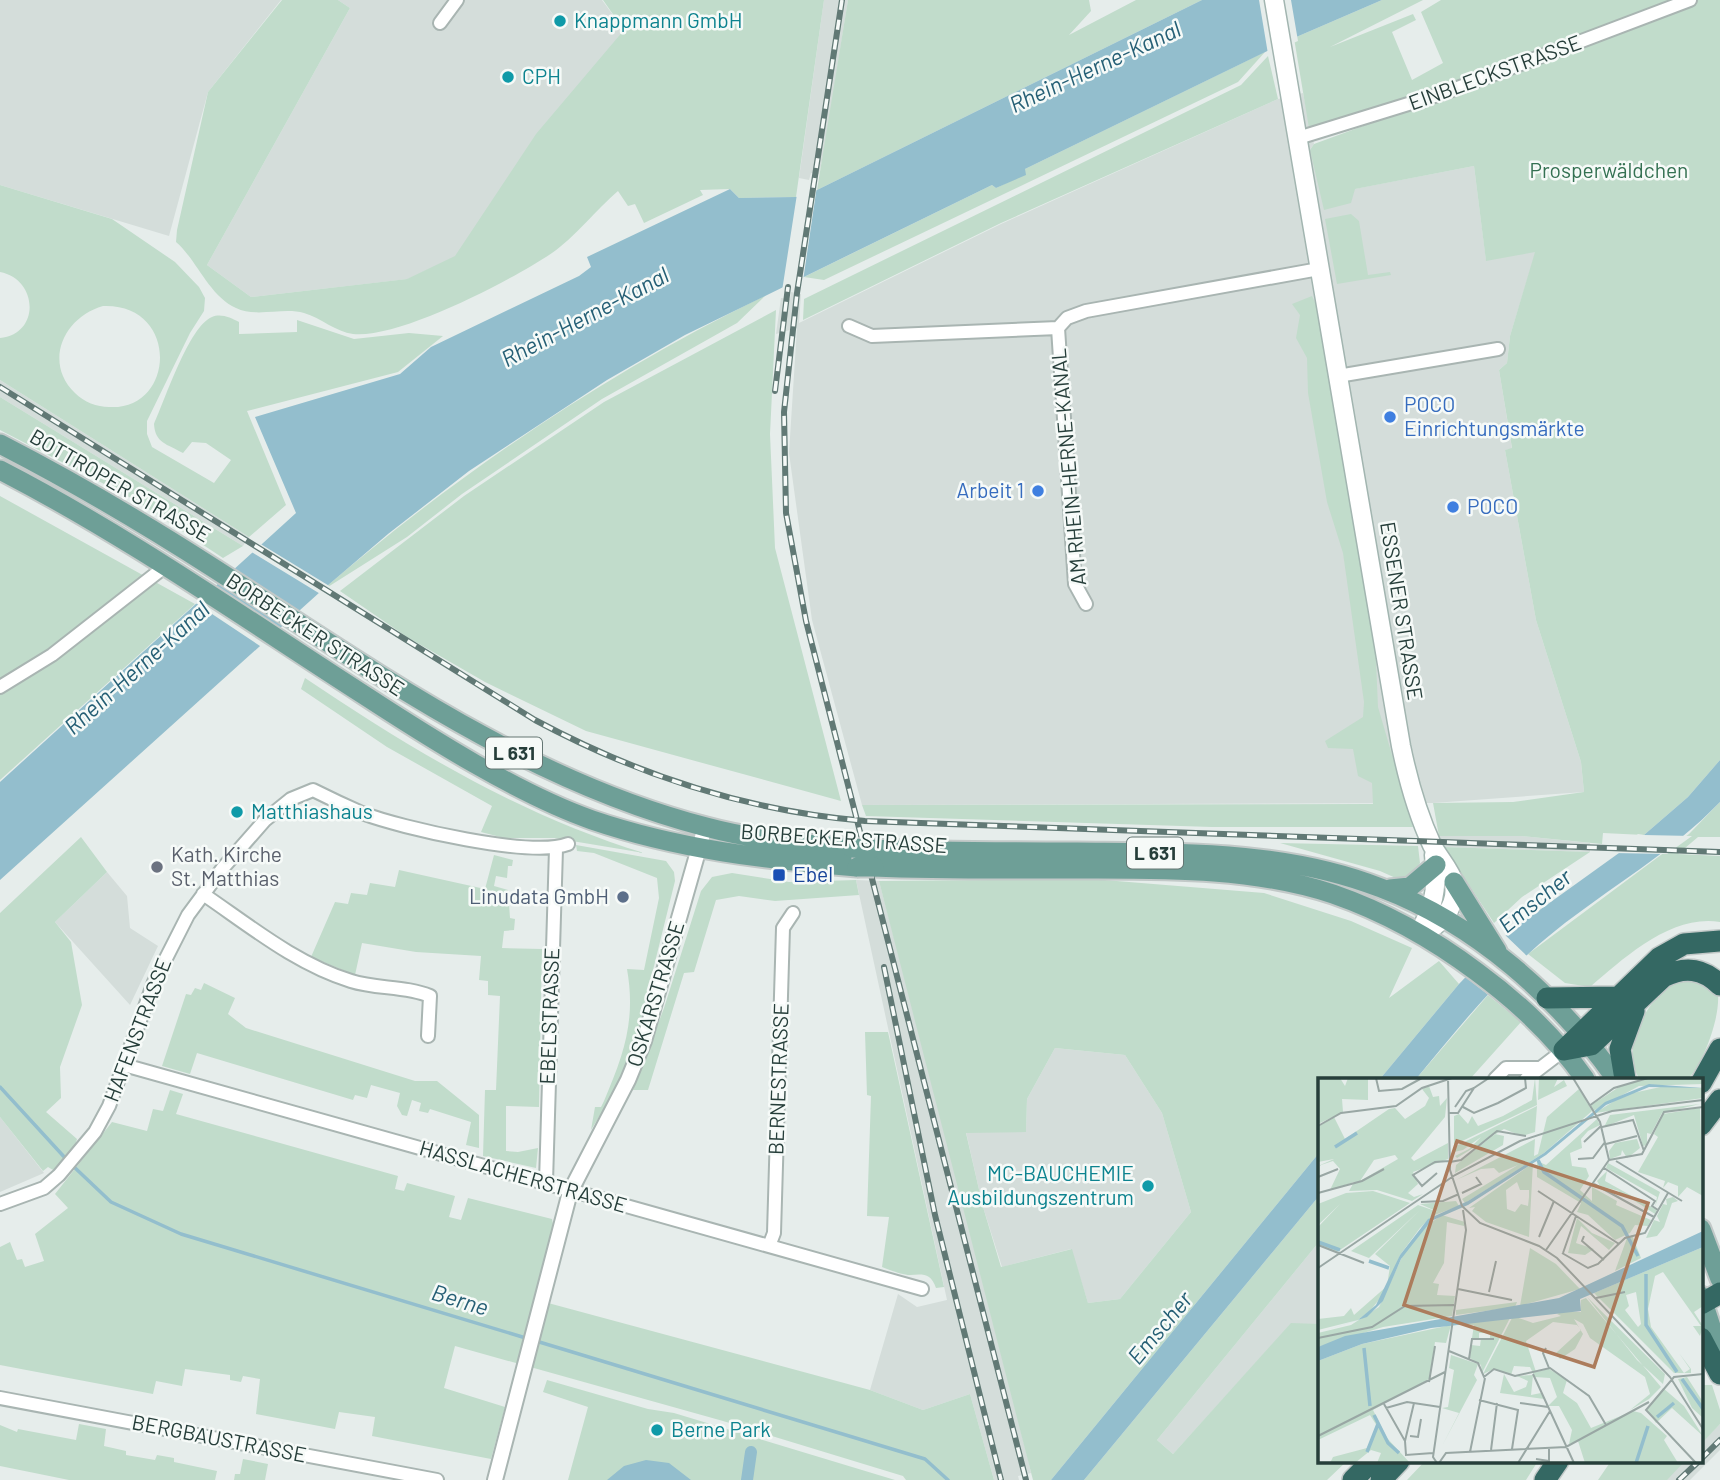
<svg xmlns="http://www.w3.org/2000/svg" width="1720" height="1480" font-family="Barlow,sans-serif">
<style>
.built{fill:#d4ddda}
.green{fill:#c1dccb;fill-rule:evenodd}
.water{fill:#93becd}
.pier{fill:#e6edeb}
.lines{fill:none;stroke-linecap:round;stroke-linejoin:round}
.stream{stroke:#93becd;stroke-width:3.5}
.canal{stroke:#93becd;stroke-width:12}
.minor-casing{stroke:#a9b5b2;stroke-width:16}
.tertiary-casing{stroke:#a9b5b2;stroke-width:18}
.secondary-casing{stroke:#a2b5b0;stroke-width:21}
.primary-casing{stroke:#c2c9c8;stroke-width:23}
.motorway-casing{stroke:#c2c9c8;stroke-width:24}
.minor{stroke:#fff;stroke-width:12}
.tertiary{stroke:#fff;stroke-width:14}
.secondary{stroke:#fff;stroke-width:18}
.primary{stroke:#6e9f97;stroke-width:19}
.motorway{stroke:#346863;stroke-width:21}
.rail-casing{stroke:#617975;stroke-width:6}
.rail{stroke:#f6faf8;stroke-width:3.5;stroke-dasharray:10;stroke-linecap:butt}
.primary-bridge-casing{stroke:#c2c9c8;stroke-width:23;stroke-linecap:butt}
.primary-bridge{stroke:#6e9f97;stroke-width:19}
.culture-dot{fill:#0f9aa8;stroke:#f6faf8;stroke-width:2.5}
.shop-dot{fill:#3f7fe0;stroke:#f6faf8;stroke-width:2.5}
.worship-dot{fill:#6b7280;stroke:#f6faf8;stroke-width:2.5}
.transit-dot{fill:#1a4fb4;stroke:#f6faf8;stroke-width:2.5}
.service-dot{fill:#5c6f8a;stroke:#f6faf8;stroke-width:2.5}
.labels{text-anchor:middle;stroke-width:5;stroke-linejoin:round;paint-order:stroke}
.shield{fill:#f6faf8;stroke:#647673;stroke-width:2}
.shield-label{font-size:19px;font-weight:bold;fill:#263e3a}
.culture-label{font-size:21px;fill:#0d838f;stroke:#f6faf8;text-anchor:start}
.street-label{font-size:21px;fill:#263e3a;stroke:#f6faf8}
.park-label{font-size:21px;fill:#347152;stroke:#f6faf8}
.shop-label{font-size:21px;fill:#366cbe;stroke:#f6faf8;text-anchor:start}
.worship-label{font-size:21px;fill:#5b616d;stroke:#f6faf8;text-anchor:start}
.transit-label{font-size:21px;fill:#164399;stroke:#f6faf8;text-anchor:start}
.service-label{font-size:21px;fill:#4e5e75;stroke:#f6faf8;text-anchor:end}
.water-label{font-size:23px;font-style:italic;fill:#255f75;stroke:#f6faf8}
.inset-river{fill:none;stroke:#93becd;stroke-width:3.5}
.inset-road{fill:none;stroke:#99a7a4;stroke-width:2}
.view{fill:#ac7c5c;fill-opacity:0.15;stroke:#ac7c5c;stroke-width:3.5}
.inset-edge{fill:none;stroke:#263e3a;stroke-width:3.5}
</style>
<rect width="100%" height="100%" fill="#e6edeb"/>
<path class="built" d="M0 0H281L208 92 169 236 0 185Z
M338 0H602L624 30 455 257 408 279 251 297 207 265 350 8Z
M824 0H848L825 147 819 174 811 173 809 180 799 178Z
M1303 93 1314 144 1310 150 1354 189 1474 166 1486 260 1536 251 1510 336 1507 363 1499 370 1512 449 1505 450 1536 620 1581 762 1584 792 1433 803 862 805 812 620 789 453 797 328 776 334 781 298 790 299 791 292 801 294 799 323 1001 224 1278 99Z
M0 380 249 537 243 546 0 397Z
M1439 836H1521L1590 843V852L1444 847Z
M107 872 127 896 130 928 158 946 130 1005 55 922Z
M856 880 879 881 908 989 1028 1459 1031 1473 1018 1476 1019 1480H994L970 1394 923 1410 870 1390 898 1294 917 1307 947 1300Z
M1055 1048 1125 1055 1162 1113 1191 1212 1120 1299 1088 1303 1071 1249 1002 1267 983 1207 966 1132H1026L1027 1099Z
M0 1117 44 1173 0 1192Z
M1319 1242V1324H1291L1173 1454 1157 1440Z
M1720 1424V1450L1690 1480H1663L1683 1461H1701V1443Z"/>
<path class="green" d="M282 0H338L350 8 207 265 251 297 407 279 455 256 536 134 624 30 603 0H824L796 197 739 198 730 189 700 190 703 195 644 223 635 204 628 206 618 191C597 209 573 239 552 253 512 280 399 339 353 334 336 332 321 318 304 313 283 307 256 318 236 308 209 296 197 260 176 242L177 230 208 92Z
M848 0H1089L1091 11 1069 35 1136 0H1202L817 190Z
M1382 0H1423L1330 47 1413 14 1416 20 1392 32 1412 80 1443 63 1421 12 1441 0H1720V760L1688 797 1644 835 1603 833 1602 844 1521 836H1439L1433 803 1513 802 1584 792 1581 762 1536 620 1505 450 1512 448 1499 370 1507 363 1510 336 1535 252 1486 261 1474 166 1355 189 1351 203 1324 210 1310 150 1314 144 1404 111 1310 134 1294 38Z
M1265 52 1238 82 824 280 804 277 992 185 996 188 1025 174V169Z
M1268 56 1278 99 1001 223 803 320 804 299 1241 85Z
M0 185 112 219 175 262 199 287 205 298 204 311 190 333 147 421V434L152 447 214 483 231 460 206 443 192 442 183 453C167 444 155 443 154 424 165 400 189 326 212 317 221 313 231 318 239 322V334L297 332V320L354 339 409 333 443 336 398 372 247 411 286 505 249 537 0 380V338C41 334 38 279 0 272ZM103 306C180 303 176 411 109 407 97 407 84 402 75 393 43 362 64 317 103 306Z
M1351 214 1359 221 1368 275 1390 272 1391 275 1337 284 1325 219Z
M766 295 737 323 602 399 462 494 407 537 320 592C457 474 603 375 766 295Z
M1312 296 1321 315 1375 638 1378 707 1413 827H1212L866 816 862 805 1373 804 1372 783 1358 776 1353 749 1328 748 1325 741 1363 717 1364 702 1343 553 1327 502 1308 393 1307 358 1296 338 1300 315 1292 304Z
M776 310 770 434 775 548 841 801 586 731 485 682 407 637 340 591 464 496 604 402Z
M0 397 243 546 223 558 135 500 0 430Z
M0 496 195 604 0 780Z
M305 678C412 750 520 815 644 853L554 838H504L481 832 492 806 387 747 301 689Z
M1720 802V837H1698L1678 854 1720 856V922C1671 914 1624 958 1590 987L1565 983 1528 954 1689 834Z
M81 837 107 872 55 922 71 942 82 1005 60 1067 61 1098 46 1112 77 1139 75 1146 53 1170 48 1167 43 1171 0 1117V913Z
M1280 843 1418 846 1420 863 1409 879H1398L1380 871Z
M576 845 666 861 674 872 675 881 636 1039 617 1088 591 1130 595 1107H601L604 1101C624 1054 636 1020 627 969L644 970 659 898 657 878 594 853 577 851Z
M1444 847 1590 852 1522 897 1494 923Z
M494 855 513 860 512 866H508L507 878 496 876 494 886 508 890 510 918 515 919 514 930 504 931 502 948 542 949 539 1107 506 1106V1151L518 1152 538 1148 536 1168 483 1156 485 1090H496L500 996 488 995V981L479 980 481 956 416 952 362 943 355 975 311 957 335 902 348 904 351 893 367 895 370 883 395 887 399 870 485 889Z
M732 873 789 882 856 880 859 895 775 901 739 896 716 900 694 972 684 973 648 1090H633L664 1008 701 891 712 877Z
M1092 879 1264 893 1351 921 1412 948 1389 998 1439 961 1459 984 1380 1079H1319V1153L1051 1480H1033L879 881ZM1055 1048 1125 1055 1162 1113 1191 1212 1120 1299 1088 1303 1072 1249 1001 1267 983 1207 966 1133 1026 1132 1027 1099Z
M1674 980H1701C1706 984 1714 989 1718 994 1720 1018 1704 1062 1688 1079H1639C1620 1042 1647 1004 1674 980Z
M204 983 235 998 228 1014 246 1028 415 1081H437L479 1115V1148L466 1145 471 1122 430 1109 428 1113 419 1111 421 1103 412 1100 407 1116 402 1115 397 1106 400 1093 371 1085 367 1098 355 1095 353 1100 197 1053 190 1074 162 1066 186 994 191 995 195 988 201 990Z
M1488 995 1521 1022 1470 1079H1416Z
M865 1032H888L944 1287 936 1288C931 1273 923 1274 910 1275 902 1275 890 1270 882 1267L889 1217 867 1216 871 1096 867 1095Z
M170 1090 183 1094 176 1114 398 1176 395 1189 404 1191 407 1183 455 1196 449 1217 461 1220 468 1198 552 1219 554 1229 537 1300 870 1390 923 1410 970 1394 994 1480H906L903 1476 723 1421 455 1346 444 1388 505 1407 491 1459 372 1436 375 1417 339 1412 335 1429 256 1414 260 1379 243 1376 241 1382 230 1380V1375L185 1369 182 1386 156 1381 153 1394 0 1365V1247L10 1242 17 1260 22 1259 25 1267 44 1261 35 1234 68 1208 55 1194 112 1122 147 1131 153 1109 163 1111Z
M1319 1196V1242L1157 1440 1173 1454 1291 1323 1319 1324V1461H1347L1327 1480H1084Z
M547 1380 648 1409 674 1413 895 1480H568L588 1407 543 1392Z
M1701 1385H1712L1720 1410V1424L1701 1444Z
M79 1424 106 1429 104 1446 126 1451V1455L155 1460 157 1455 174 1458V1462L217 1471 215 1480H69L0 1466V1425L17 1432 18 1429 76 1440Z
M243 1459 268 1464 265 1480H234L235 1474H240Z
M1425 1461H1538L1526 1480H1407Z
M1611 1461H1685L1667 1480H1598Z"/>
<path class="water" d="M1202 0H1382L1294 38 1025 169 1026 175 996 188 992 185 685 335 607 380 469 471 388 534 320 592 0 880V782L296 513 255 417 400 374 431 347 579 276 591 267 587 257 730 189 739 198 796 197 817 190Z
M1720 760V802C1671 853 1610 887 1555 931 1502 973 1459 1027 1416 1079H1380L1459 984 1509 932 1644 835 1688 797Z
M1319 1153V1196L1084 1480H1051Z
M646 1460 669 1463 691 1480H607L624 1466Z"/>
<path class="pier" d="M1259 0H1291L1298 41 1268 54Z
M817 186 803 281 782 291 797 194Z
M259 543 331 587 322 595 250 551Z
M212 585 282 631 263 648 194 602Z
M1638 834 1644 835 1692 836 1667 854 1613 853Z
M1503 933 1529 958 1491 997 1463 975Z"/>
<g class="lines">
<path class="stream" d="M0 1087 67 1160
M73 1166 111 1202 181 1234 529 1339
M536 1341 925 1459 948 1480"/>
<path class="canal" d="M747 1480 751 1452"/>
<defs>
<path id="minor" d="M440 23 457 0
M1298 138 1444 93 1690 0
M849 326 872 336 1058 328 1067 318 1086 311 1319 269
M1058 328 1075 584 1086 604
M1338 376 1498 349
M0 687 52 655 167 565
M203 894C250 926 296 964 351 981 376 989 406 986 430 996L428 1036
M124 1065 922 1289
M1495 1079 1506 1068H1540
M1526 1079 1564 1050
M546 1182 556 849
M0 1204 44 1188 59 1175 95 1132 109 1106 154 982 188 915 222 869 265 820 291 799 313 790C329 798 346 806 362 813 401 828 532 858 568 844
M769 1246 774 1233 783 928 793 913
M0 1398 437 1480"/>
<path id="tertiary" d="M495 1480 570 1192 628 1080 644 1041 705 827"/>
<path id="secondary" d="M1274 0 1401 746C1408 780 1417 813 1432 845 1438 857 1451 870 1454 883 1458 906 1440 927 1421 933
M1424 923C1436 900 1437 881 1434 855"/>
<path id="primary" d="M0 444C74 482 145 524 215 569 371 669 524 780 706 827 754 840 803 844 852 848
M0 470C128 536 244 618 364 695 430 738 518 794 592 820 677 849 767 860 857 867
M870 849C939 852 1008 852 1077 852 1179 853 1284 850 1381 888 1476 924 1558 997 1616 1079
M874 867C942 870 1008 869 1076 869 1161 869 1251 867 1333 894 1385 912 1433 939 1477 972 1518 1002 1556 1038 1585 1079
M1454 882 1497 951
M1390 889 1410 887 1436 865
M1701 1229 1720 1279
M1701 1296 1720 1354"/>
<path id="motorway" d="M1547 998 1617 997
M1564 1050 1659 958 1684 944 1720 941
M1564 1050 1591 1045 1663 977C1684 966 1703 968 1720 985
M1625 1079 1620 1049 1634 1011
M1701 1083 1720 1049
M1701 1125 1720 1100
M1701 1304 1720 1293
M1701 1338 1720 1374
M1353 1480 1372 1461
M1381 1480 1399 1461
M1545 1480 1558 1461"/>
</defs>
<use href="#minor" class="minor-casing"/>
<use href="#tertiary" class="tertiary-casing"/>
<use href="#secondary" class="secondary-casing"/>
<use href="#primary" class="primary-casing"/>
<use href="#motorway" class="motorway-casing"/>
<use href="#minor" class="minor"/>
<use href="#tertiary" class="tertiary"/>
<use href="#secondary" class="secondary"/>
<use href="#primary" class="primary"/>
<use href="#motorway" class="motorway"/>
<defs>
<path id="rail" d="M842 0 797 293 784 412 786 513 806 621 1026 1480
M0 387 535 720C639 776 748 811 865 821L1720 852
M775 391 788 287
M884 967 935 1215 1001 1480
M1701 1459 1720 1440
M1679 1480 1699 1461"/>
</defs>
<use href="#rail" class="rail-casing"/>
<use href="#rail" class="rail"/>
<defs>
<path id="primary-bridge" d="M852 848 870 849
M857 867H874"/>
</defs>
<use href="#primary-bridge" class="primary-bridge-casing"/>
<use href="#primary-bridge" class="primary-bridge"/>
</g>
<g class="culture-dot">
<circle cx="560" cy="21" r="7"/>
<circle cx="508" cy="77" r="7"/>
<circle cx="237" cy="812" r="7"/>
<circle cx="1148" cy="1186" r="7"/>
<circle cx="657" cy="1430" r="7"/>
</g>
<g class="shop-dot">
<circle cx="1390" cy="417" r="7"/>
<circle cx="1038" cy="491" r="7"/>
<circle cx="1453" cy="507" r="7"/>
</g>
<circle class="worship-dot" cx="157" cy="867" r="7"/>
<rect class="transit-dot" x="772" y="868" width="14" height="14" rx="3.5"/>
<circle class="service-dot" cx="623" cy="897" r="7"/>
<g class="labels">
<g class="shield">
<rect x="486" y="737.5" width="56" height="31" rx="5"/>
<rect x="1127" y="837.5" width="56" height="31" rx="5"/>
</g>
<g class="shield-label">
<text x="514" y="760">L 631</text>
<text x="1155" y="860">L 631</text>
</g>
<g class="culture-label">
<text x="574" y="28">Knappmann GmbH</text>
<text x="522" y="84">CPH</text>
<text x="251" y="819">Matthiashaus</text>
<text x="1134" y="1181" text-anchor="end">MC-BAUCHEMIE<tspan x="1134" dy="24">Ausbildungszentrum</tspan></text>
<text x="671" y="1437">Berne Park</text>
</g>
<g class="street-label">
<text transform="translate(1495 73) rotate(-20)" y="7">EINBLECKSTRASSE</text>
<text transform="translate(1069 467) rotate(-95)" y="7">AM RHEIN-HERNE-KANAL</text>
<text transform="translate(120 486) rotate(30)" y="7">BOTTROPER STRASSE</text>
<text transform="translate(1401 611) rotate(81)" y="7">ESSENER STRASSE</text>
<text transform="translate(315 635) rotate(33)" y="7">BORBECKER STRASSE</text>
<text transform="translate(844 839) rotate(4)" y="7">BORBECKER STRASSE</text>
<text transform="translate(656 994) rotate(-73)" y="7">OSKARSTRASSE</text>
<text transform="translate(550 1016) rotate(-88)" y="7">EBELSTRASSE</text>
<text transform="translate(138 1030) rotate(-69)" y="7">HAFENSTRASSE</text>
<text transform="translate(779 1079) rotate(-88)" y="7">BERNESTRASSE</text>
<text transform="translate(523 1177) rotate(16)" y="7">HASSLACHERSTRASSE</text>
<text transform="translate(219 1439) rotate(11)" y="7">BERGBAUSTRASSE</text>
</g>
<g class="park-label">
<text x="1609" y="178">Prosperwäldchen</text>
</g>
<g class="shop-label">
<text x="1404" y="412">POCO<tspan x="1404" dy="24">Einrichtungsmärkte</tspan></text>
<text x="1024" y="498" text-anchor="end">Arbeit 1</text>
<text x="1467" y="514">POCO</text>
</g>
<g class="worship-label">
<text x="171" y="862">Kath. Kirche<tspan x="171" dy="24">St. Matthias</tspan></text>
</g>
<g class="transit-label">
<text x="793" y="882">Ebel</text>
</g>
<g class="service-label">
<text x="609" y="904">Linudata GmbH</text>
</g>
<g class="water-label">
<text transform="translate(1095 67) rotate(-25)" y="8">Rhein-Herne-Kanal</text>
<text transform="translate(585 317) rotate(-28)" y="8">Rhein-Herne-Kanal</text>
<text transform="translate(137 668) rotate(-42)" y="8">Rhein-Herne-Kanal</text>
<text transform="translate(1535 901) rotate(-39)" y="8">Emscher</text>
<text transform="translate(460 1300) rotate(17)" y="8">Berne</text>
<text transform="translate(1160 1328) rotate(-50)" y="8">Emscher</text>
</g>
</g>
<g transform="translate(1318 1078)">
<rect width="385" height="385" fill="#e6edeb"/>
<path d="M2 0H22L27 8 30 0H50V22L24 21 25 34 0 46ZM217 0 219 27 136 67V38L141 36 150 46 154 38 160 48 185 38 214 22ZM221 0H240L236 9 246 2 249 8 220 22ZM327 1H385V6L321 8 275 33 272 28 301 9ZM111 8 115 19 121 18 122 28 129 20 127 39 93 80 96 83 130 65V81L95 94 100 106 90 115 96 119 105 116 94 123 59 112 31 113 36 104 12 112 22 91 15 83 0 88 16 81 0 84V49L16 39 27 61 71 31 77 30 87 41 107 28 111 20 104 11ZM77 77 80 81 42 103 56 82ZM347 8 385 10V20L277 35 306 17ZM261 11 274 33 226 75 147 125 144 121 200 87 181 95 176 90 163 91 138 102 217 61 216 78 220 76 229 39ZM382 26 344 35 333 56 329 55V67L325 68 316 37 286 49 292 37ZM219 28 217 54 204 58 186 51 139 80 137 78 151 71 163 59 145 72 136 74V69ZM382 30 385 118 369 109 360 119V108L350 104 345 110 347 103 320 94 340 59 336 56 345 36ZM279 41 282 47 270 53 263 61 264 70 252 75 254 88 268 90 271 98 262 112 274 123V109L299 123 298 127 333 142 330 148 317 147 312 155 297 162 270 137 259 134 263 125 219 99V83L228 87ZM177 56 186 58 185 67 137 95 138 87ZM319 61 322 70 317 74 309 80 304 72 303 77 292 81 291 73 297 65ZM215 85 211 159 168 144 154 133 157 129 151 130ZM199 104 202 112H211V119L210 128 203 126 197 134 189 131 188 112ZM290 85 342 114 337 129 339 119 288 90ZM289 93 287 103 339 132 337 136 306 116 299 117 301 113 282 108 279 103ZM55 113 92 125 19 174 0 167V149L22 126 0 147V126L28 115ZM355 119 360 123 354 125 346 149 339 158 328 160 336 142 342 144 339 138 345 126 349 127 348 121ZM138 123 141 128 114 138 102 150 82 177 67 214 52 233 40 242 0 252V241L26 238 33 230 36 237 69 208 72 188 57 176 102 132 51 180 33 173 100 127 120 134 102 126ZM124 137 147 144 146 148 129 144 126 185 115 205 121 206 119 217 137 218 134 238 65 249 0 269V255L33 247 61 229 85 177 108 148ZM259 140 274 155 297 165 291 172 263 148 258 165 276 171 267 177 250 175ZM314 157 323 180 297 193 309 160ZM385 169V228L376 234 385 248 382 258 375 248H383L345 194 337 198 330 231 333 249 366 295 372 291 361 275 373 291V295H356L276 215ZM318 214 323 246 320 249 307 232 311 228 308 217ZM212 170 238 186 262 211 202 228ZM269 219 347 296 345 306 319 282ZM268 220 343 309 331 321 312 332 332 316 327 299 272 260 265 246 256 241 265 256 257 271 242 281 238 275 263 252 259 247 235 244 208 263 218 294 231 291 249 302 245 315 259 325 273 350 315 333 323 335 349 358 346 362 360 385H267L260 363 251 366 254 352 241 328H230L239 319 232 300 217 299 212 289 196 288 193 297 176 291 165 296 195 238 215 245 243 238 239 236 246 233 263 234V222ZM199 224 197 229 138 237V232ZM193 238 164 295 163 287 152 280 153 267 162 268 163 260 172 261V255H161V260H154L156 247H135ZM133 247 128 265 117 264 111 301 55 332 69 360 92 385H59L63 375 53 372 37 385H12L15 379 49 370 59 348 52 337 0 362V283L44 266ZM133 277 160 286 156 297 159 302 124 368 141 335 124 330 130 329 136 292 131 290ZM186 296 196 314 208 309 210 303 199 298 215 297 213 317 223 315 226 321 182 315ZM369 299 385 324V340L374 330 360 301ZM345 310 366 328 385 358 354 330 338 345 329 332Z" fill="#c1dccb" fill-rule="evenodd"/>
<path d="M331 6 385 10 331 9 288 27 228 77 150 127 113 143 83 181 65 223 49 239 0 255 40 242 58 227 82 177 110 141 150 123 226 75 287 24ZM385 153V169L262 221 263 233 113 250 44 266 0 283V269L27 258 241 220Z" fill="#93becd"/>
<path class="inset-river" d="M17 69 39 55M220 82 226 94 304 148 320 178M0 164 22 172M51 183 71 190M328 196V247L359 294M46 270 52 328M364 301 385 331M56 337 70 365 81 375M339 339 356 325M49 374 60 346M318 385 330 348"/>
<path class="inset-road" d="M58 0 61 13 84 11 104 0M130 0 132 92 144 128 162 145 221 168 239 180 352 299 385 351M255 0 282 44 291 82M271 28 296 10 330 0M137 29 148 13 156 10M145 29 156 35 180 25 208 10 207 0M131 35H140L156 10 171 0M0 48 23 35 78 28 104 10 134 0M284 49 315 42 326 73M266 64 283 48M288 66 319 58M260 81 275 80 287 64M291 82 324 76 346 34 385 29M298 83 364 123M132 84 143 82 179 53 208 58M286 90 337 123 334 128 340 132M119 95 104 108 95 97 117 84 131 83M0 99 20 91M276 106 336 139M220 113 301 166M0 115 44 103 66 91M144 115 163 106 158 99M103 124 125 123 141 116M266 158 264 163 286 182M221 159 236 123M0 167 46 185M228 172 291 82M244 175 270 190 280 186 307 160 327 155 350 115M245 175 258 138M0 190 137 97 202 63 294 33 385 22M140 211 194 222M171 214 178 183M278 220 307 214M0 260 54 249 87 228 136 227M228 270 225 275 231 290M131 273 160 285 166 299 176 291 197 298 232 290 271 318 288 347M151 281 154 261H176M215 296 256 385M111 304 117 268M161 322 200 332 194 371M202 325 230 329M66 326 87 363 88 377 115 375M68 330 89 324 122 329M0 358 127 294M92 358 100 359 103 341M87 363 96 325M173 372 179 325M152 374 167 300M218 381 231 383V370M119 385 115 379 148 152 145 132M121 385 128 375 248 369 331 324M200 385 232 333M378 385 328 332 356 299 385 296"/>
<path class="view" d="M139 63 330 125 276 289 86 227Z"/>
<rect width="385" height="385" class="inset-edge"/>
</g>
</svg>
